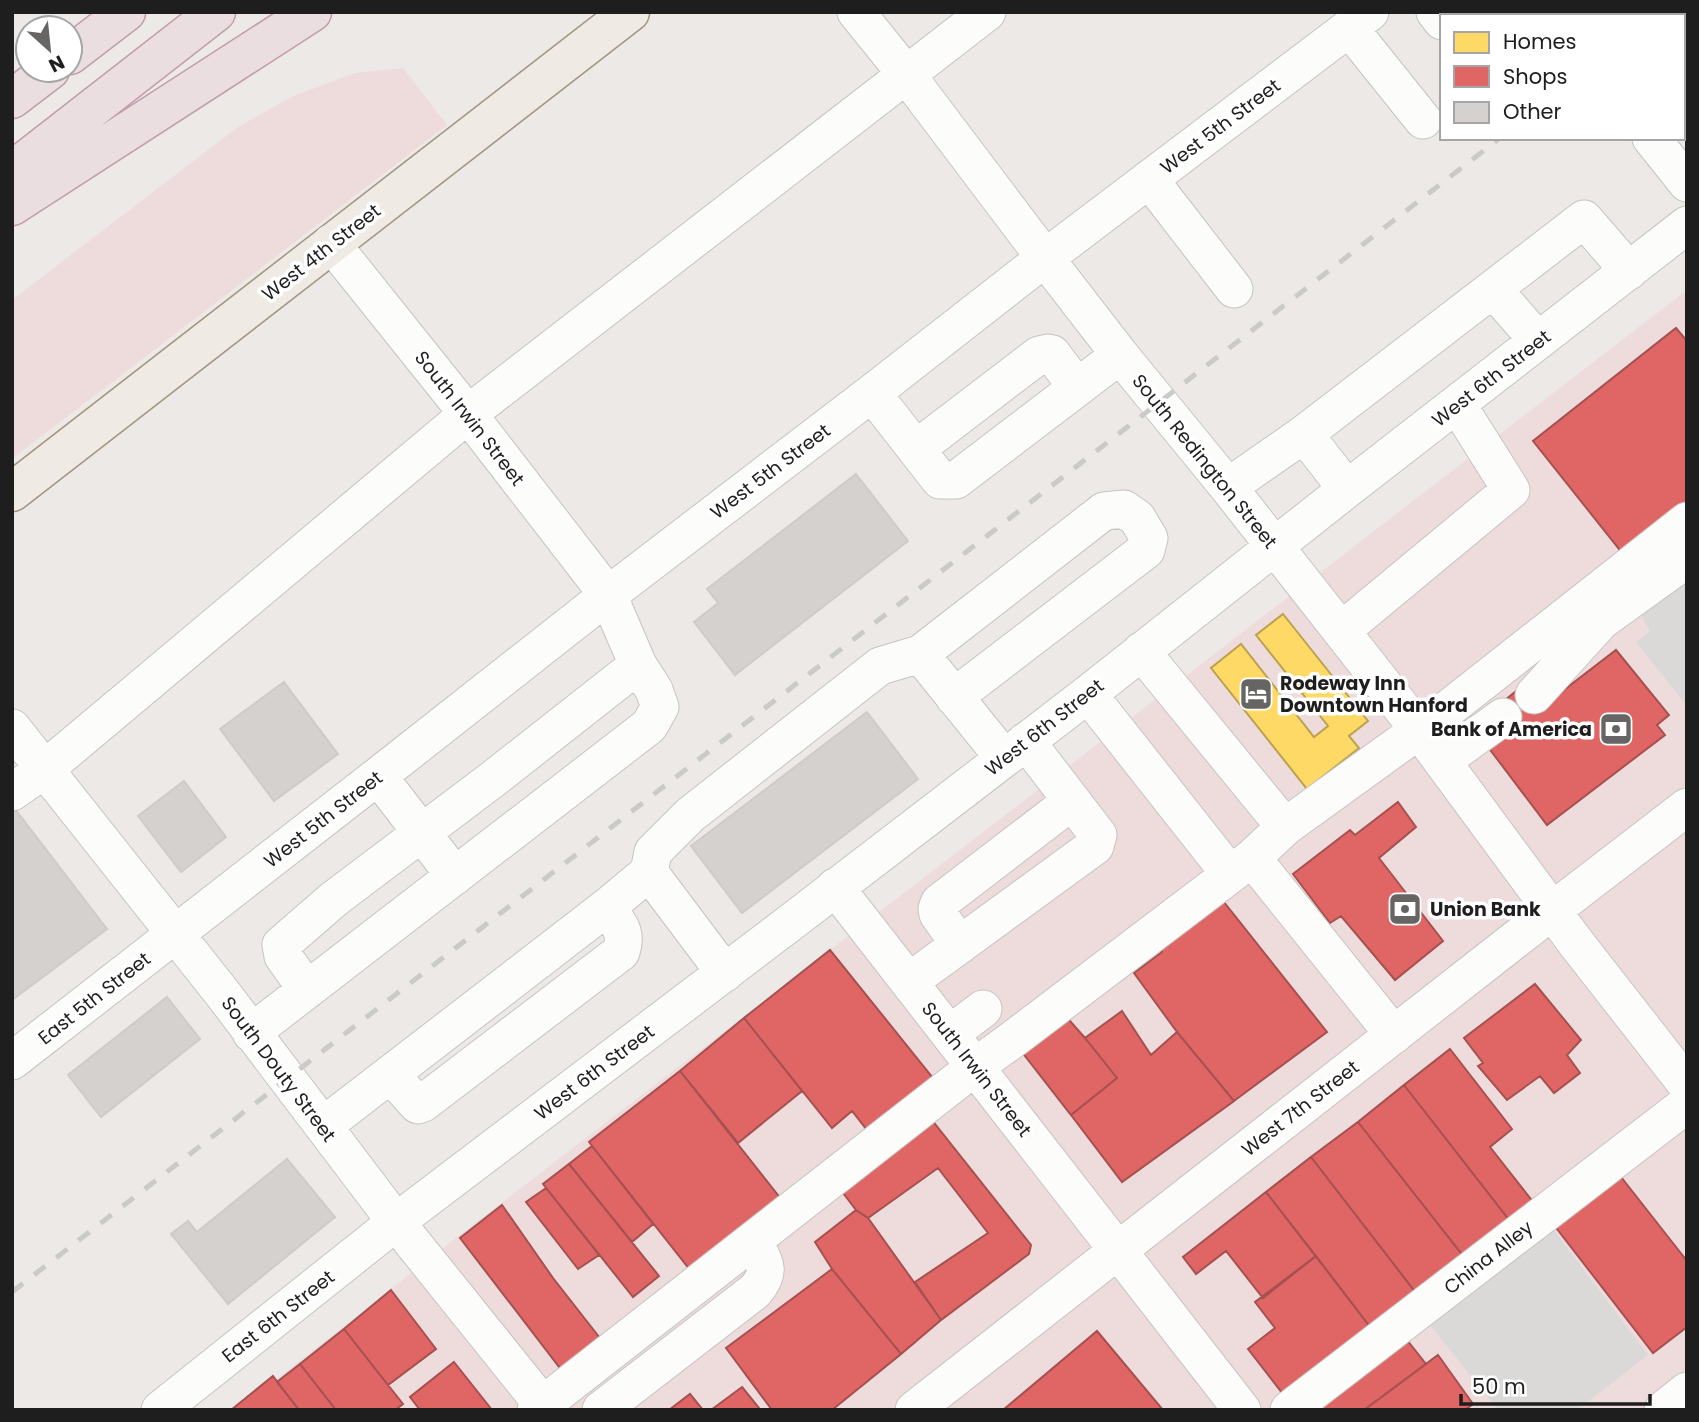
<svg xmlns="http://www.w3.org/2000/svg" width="1699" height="1422" font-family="Poppins,sans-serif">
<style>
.commercial{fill:#eedcdc}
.religious{fill:#dad9d8}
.homes{fill:#ffd966;stroke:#bca150;stroke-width:2}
.shops{fill:#e06666;stroke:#a65050;stroke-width:2}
.building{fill:#d5d1cf;stroke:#cfcbc8;stroke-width:2}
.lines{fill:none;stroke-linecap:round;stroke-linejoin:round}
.minor-casing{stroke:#c5c4c2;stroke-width:39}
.major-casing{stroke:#a29582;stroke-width:41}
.highway-casing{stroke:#c29dab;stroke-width:41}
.minor{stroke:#fcfcfb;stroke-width:37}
.major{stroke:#f0eae4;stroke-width:38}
.highway{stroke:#eadee1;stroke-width:38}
.rail{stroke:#cacac9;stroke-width:5;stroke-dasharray:14 14;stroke-linecap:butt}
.labels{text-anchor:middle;stroke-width:7;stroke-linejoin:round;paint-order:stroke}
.street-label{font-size:19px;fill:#1e1e1e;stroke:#fff}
.poi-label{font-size:19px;font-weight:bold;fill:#1e1e1e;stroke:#fff;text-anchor:start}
</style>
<rect width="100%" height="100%" fill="#ece9e6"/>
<path class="commercial" d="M403 68 447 125 12 459V300L238 127 291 97 355 73Z
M1687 290V1410H237L456 1238Z"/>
<path class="religious" d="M1687 577V706L1636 642 1650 631 1640 613Z
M1550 1225 1648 1355 1577 1410H1498L1430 1325Z"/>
<path class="homes" d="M1283 614 1368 721 1349 736 1359 748 1307 789 1211 668 1241 644 1314 737 1328 726 1256 635Z"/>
<path class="shops" d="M1676 328 1687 341V512L1627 559 1533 441Z
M1616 650 1669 715 1657 725 1665 735 1547 825 1488 747 1495 708 1525 684 1543 706Z
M1398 802 1416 827 1379 858 1443 941 1395 980 1341 916 1330 923 1293 874 1350 830 1355 835Z
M1216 892 1327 1032 1234 1101 1177 1032 1134 973 1162 952 1154 945Z
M830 950 937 1083 871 1135 852 1111 832 1128 744 1018Z
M1535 984 1581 1040 1567 1055 1580 1073 1554 1093 1540 1076 1507 1100 1478 1066 1483 1063 1464 1038Z
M1122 1011 1151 1055 1177 1032 1234 1101 1122 1182 1071 1115 1117 1078 1085 1038Z
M1063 1013 1085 1038 1117 1078 1071 1115 1018 1047Z
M744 1018 802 1091 738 1143 680 1071Z
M1450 1049 1512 1129 1490 1147 1534 1203 1510 1221 1404 1085Z
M680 1071 785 1204 694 1275 589 1142Z
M1404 1085 1510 1221 1464 1257 1358 1122Z
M928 1115 1031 1245 1029 1254 941 1320 915 1282 988 1233 938 1168 868 1218 856 1210 837 1185Z
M1358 1122 1464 1257 1416 1293 1311 1157Z
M592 1146 653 1224 632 1242 569 1164Z
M1311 1157 1416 1293 1371 1328 1266 1192Z
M569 1164 659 1276 633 1297 543 1184Z
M1614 1168 1687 1261V1327L1653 1353 1550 1220Z
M546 1188 599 1255 578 1269 526 1202Z
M1266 1192 1316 1256 1263 1298 1226 1251 1196 1274 1183 1257Z
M502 1205 553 1278 603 1342 563 1372 460 1238Z
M856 1210 868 1218 941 1320 901 1354 832 1269 815 1242Z
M1316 1256 1371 1328 1283 1394 1248 1349 1275 1328 1255 1302Z
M832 1269 901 1354 832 1410H772L726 1348Z
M391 1290 436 1349 388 1385 344 1329Z
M344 1329 403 1404 395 1410H336L300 1364Z
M1097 1331 1163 1410H1003Z
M1407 1340 1426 1364 1364 1410H1320L1317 1407Z
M1438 1355 1473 1404 1465 1410H1364Z
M454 1362 492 1410H420L410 1397Z
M300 1364 336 1410H299L277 1382Z
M273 1376 299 1410H231Z
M742 1387 759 1408 756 1410H711Z
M690 1394 703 1410H669Z"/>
<path class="building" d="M856 474 908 541 735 675 694 622 718 603 707 589Z
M284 682 338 754 274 801 220 729Z
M867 712 918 779 742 913 691 846Z
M184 781 226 837 181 872 138 816Z
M12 805 107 929 12 1000Z
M167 997 200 1039 101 1117 68 1075Z
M287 1159 335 1217 228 1304 171 1234 188 1221 197 1232Z"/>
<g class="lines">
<defs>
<path id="minor" d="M856 12 906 74 1045 258 1120 355 1228 487 1419 730 1576 943 1687 1085
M1435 12 1442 21
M1554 12 1556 16
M1350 29 1423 120
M1683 47 1687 45
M1651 138 1687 183
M1149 179 1234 289
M1493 289 1538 341
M872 393 940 480H956L1120 355
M916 449 1039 355 1048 353 1052 354 1077 387
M1228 487 1304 434
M1347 489 1304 434 1584 219 1629 271
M1341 631 1511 490 1457 404
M1141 651 1285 827
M920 654 1004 758
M1088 694 1230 874
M1534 695 1601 621 1687 559
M12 728 223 994 396 1222 547 1410
M1442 761 1503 717
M378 776 455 876
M12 792 45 769 468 414 987 12
M1252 858 1394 1035
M835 887 1242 1410
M960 945 938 914 937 909 939 903 1072 801
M725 973 649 872 653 852 690 815 880 666 920 654 1104 511 1124 509 1137 518 1149 538 1146 550 954 697
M910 981 1095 846 1098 835 1026 741
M307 990 283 956 281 945 334 899 493 779 638 665
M251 1033 649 726 660 707 654 690 638 665 608 595 468 414 331 243
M950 1034 983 1009
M12 1061 378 776 608 595 872 393 1045 258 1370 12
M390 1074 415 1102 418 1105 423 1103 621 952C628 931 618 924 607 907
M323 1126 607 907 649 872
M160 1410 396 1222 803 913 1088 694 1347 489 1687 225
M536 1410 976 1066 1008 1043 1252 858 1285 827 1448 709 1687 521
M601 1410 755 1291C773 1270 764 1262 753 1241
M914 1410 1553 910 1687 807
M1289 1410 1687 1104
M1663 1410 1687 1391"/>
<path id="major" d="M12 492 630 12"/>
<path id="highway" d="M70 55 126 12
M12 99 50 70
M12 171 216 12
M12 206 312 12"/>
</defs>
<use href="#minor" class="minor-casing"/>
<use href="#major" class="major-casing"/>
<use href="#highway" class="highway-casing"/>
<use href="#minor" class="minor"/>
<use href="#major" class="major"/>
<use href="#highway" class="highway"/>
<path class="rail" d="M1658 16 1662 12
M12 1292 1500 138"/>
</g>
<defs>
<symbol id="hotel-square" viewBox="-11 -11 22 22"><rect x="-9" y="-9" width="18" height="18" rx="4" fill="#666564" stroke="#fff"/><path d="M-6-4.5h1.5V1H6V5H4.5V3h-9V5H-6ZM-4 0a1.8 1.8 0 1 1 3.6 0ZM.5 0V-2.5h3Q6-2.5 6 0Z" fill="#fff"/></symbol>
<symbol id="bank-square" viewBox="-11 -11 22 22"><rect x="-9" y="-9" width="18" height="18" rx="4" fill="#666564" stroke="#fff"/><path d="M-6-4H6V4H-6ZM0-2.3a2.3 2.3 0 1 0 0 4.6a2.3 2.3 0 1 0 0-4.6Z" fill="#fff"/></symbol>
</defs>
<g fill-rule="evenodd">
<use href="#hotel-square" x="1237" y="675" width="38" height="38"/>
<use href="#bank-square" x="1597" y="710" width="38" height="38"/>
<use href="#bank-square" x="1386" y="890" width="38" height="38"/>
</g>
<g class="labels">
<g class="street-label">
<text transform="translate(1220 126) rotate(-37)" y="7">West 5th Street</text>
<text transform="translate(321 252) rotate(-38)" y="7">West 4th Street</text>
<text transform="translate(1491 378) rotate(-38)" y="7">West 6th Street</text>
<text transform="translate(470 418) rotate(52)" y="7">South Irwin Street</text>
<text transform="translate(1205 461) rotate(51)" y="7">South Redington Street</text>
<text transform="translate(770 471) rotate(-37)" y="7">West 5th Street</text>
<text transform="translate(1044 727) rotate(-38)" y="7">West 6th Street</text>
<text transform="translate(323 819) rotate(-38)" y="7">West 5th Street</text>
<text transform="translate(94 998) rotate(-38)" y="7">East 5th Street</text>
<text transform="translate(279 1069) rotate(53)" y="7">South Douty Street</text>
<text transform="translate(977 1069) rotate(52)" y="7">South Irwin Street</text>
<text transform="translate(594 1072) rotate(-37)" y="7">West 6th Street</text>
<text transform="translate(1300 1108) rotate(-38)" y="7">West 7th Street</text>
<text transform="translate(1488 1257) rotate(-38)" y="7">China Alley</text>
<text transform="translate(278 1316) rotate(-38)" y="7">East 6th Street</text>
</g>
<g class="poi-label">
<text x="1280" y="690">Rodeway Inn<tspan x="1280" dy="22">Downtown Hanford</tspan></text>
<text x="1592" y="736" text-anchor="end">Bank of America</text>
<text x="1430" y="916">Union Bank</text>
</g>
</g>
<rect width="1699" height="1422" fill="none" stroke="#1e1e1e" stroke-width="28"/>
<rect x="1440" y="14" width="245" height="126" fill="#ffffff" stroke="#a5a5a5" stroke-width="2"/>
<rect x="1454" y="32" width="35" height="21" fill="#ffd966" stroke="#a5a5a5" stroke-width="2"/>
<text x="1503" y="49" font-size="21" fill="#1e1e1e">Homes</text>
<rect x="1454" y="66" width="35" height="21" fill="#e06666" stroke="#a5a5a5" stroke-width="2"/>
<text x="1503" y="84" font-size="21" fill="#1e1e1e">Shops</text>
<rect x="1454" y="102" width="35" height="21" fill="#d5d1cf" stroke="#a5a5a5" stroke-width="2"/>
<text x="1503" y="119" font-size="21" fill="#1e1e1e">Other</text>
<g transform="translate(49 49) rotate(153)"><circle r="33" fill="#ffffff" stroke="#a5a5a5" stroke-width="2"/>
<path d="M0-5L12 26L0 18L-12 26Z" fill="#666564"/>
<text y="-10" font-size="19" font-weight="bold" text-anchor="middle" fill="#1e1e1e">N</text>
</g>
<path d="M1461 1394v10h189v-10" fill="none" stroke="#1e1e1e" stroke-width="3.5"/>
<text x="1472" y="1394" font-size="21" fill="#1e1e1e" stroke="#ffffff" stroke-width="5" paint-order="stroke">50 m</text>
</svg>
